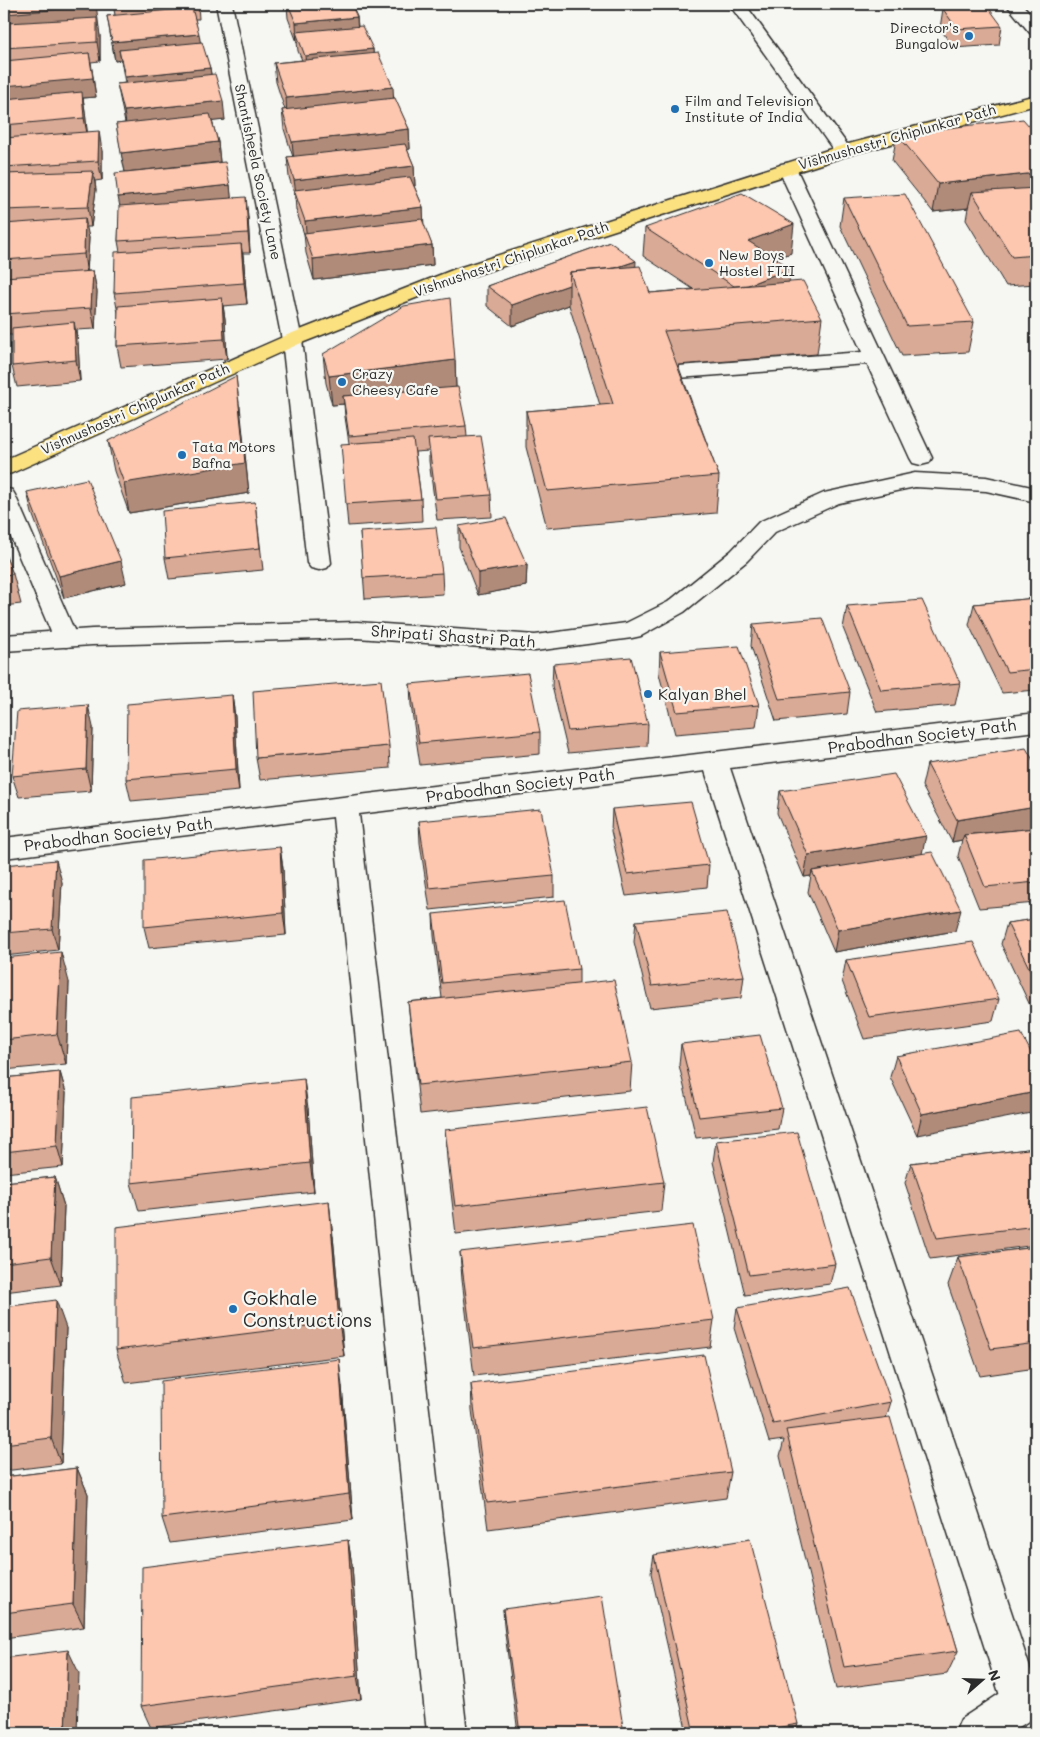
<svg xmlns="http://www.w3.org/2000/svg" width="1040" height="1737" font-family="Mali,sans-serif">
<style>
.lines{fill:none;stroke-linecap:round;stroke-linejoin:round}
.minor-casing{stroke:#2b2b2b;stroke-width:3}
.tertiary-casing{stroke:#2b2b2b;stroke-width:3}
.primary-casing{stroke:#2b2b2b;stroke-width:3}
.minor{fill:#f6f6f2;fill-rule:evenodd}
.tertiary{fill:#f6f6f2;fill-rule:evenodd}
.primary{fill:#fbe180;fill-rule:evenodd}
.wall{fill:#d9aa96;stroke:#2b2b2b}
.shaded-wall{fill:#b08b7a;stroke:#2b2b2b}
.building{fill:#fcc6af;stroke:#2b2b2b}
.poi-dot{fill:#1f6fb2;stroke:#f6f6f2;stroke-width:2}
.labels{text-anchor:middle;stroke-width:4.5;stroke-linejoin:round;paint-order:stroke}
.far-poi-label{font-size:14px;fill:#2b2b2b;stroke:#f6f6f2;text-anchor:start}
.far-street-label{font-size:14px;fill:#2b2b2b;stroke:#f6f6f2}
.street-label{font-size:16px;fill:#2b2b2b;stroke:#f6f6f2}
.poi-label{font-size:16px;fill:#2b2b2b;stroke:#f6f6f2;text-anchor:start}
.near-poi-label{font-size:19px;fill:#2b2b2b;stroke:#f6f6f2;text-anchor:start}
</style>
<rect width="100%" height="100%" fill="#f6f6f2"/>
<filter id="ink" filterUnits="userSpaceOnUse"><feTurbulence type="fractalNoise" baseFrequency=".02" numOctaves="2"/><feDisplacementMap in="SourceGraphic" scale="10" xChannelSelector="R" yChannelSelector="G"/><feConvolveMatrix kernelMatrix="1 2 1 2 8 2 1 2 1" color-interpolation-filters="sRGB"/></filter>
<g filter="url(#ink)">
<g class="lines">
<defs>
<path id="minor" d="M216 4H232L302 340 331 563 327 568 319 570 311 568 307 563 282 340Z
M729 4H745L849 147 852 151 849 155 843 156 837 155Z
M1006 4H1022L1036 20V35L1030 33Z
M787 163 793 164 796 168 932 458 929 463 921 465 913 463 910 458 867 364 678 378 671 376 668 372 671 368 678 366 862 352 778 168 781 164Z
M4 488 12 490 15 495 78 639 75 645 66 647 57 645 54 639 4 521Z
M1036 713V731L730 768 1036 1686V1715L1022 1722 1008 1716 1002 1702 705 771 359 814 467 1733H427L333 817 4 858V838Z"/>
<path id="tertiary" d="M915 473 986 477 1036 488V502L986 491 915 487 839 503 775 532 747 561 684 612 641 636 632 638 535 651 357 638 92 645 4 651V635L92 629 357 622 535 635 626 623 668 602 731 551 759 522 824 493Z
M1036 1674V1716L1010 1733H955L961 1719 1022 1679Z"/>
<path id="primary" d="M1036 95V105L849 155 469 277 299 344 12 473 4 475V460L285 336 455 269 837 147Z"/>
</defs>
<use href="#minor" class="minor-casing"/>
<use href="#tertiary" class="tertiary-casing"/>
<use href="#primary" class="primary-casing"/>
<use href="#minor" class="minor"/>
<use href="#tertiary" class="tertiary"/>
<use href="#primary" class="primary"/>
</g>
<path class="wall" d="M113 4H198L199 19H195L200 42 210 68 211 74 225 120 212 121 218 142 220 162 144 170 230 185 231 198 248 217 250 253H243L247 304 223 306 225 319 227 359 121 367 117 346 118 313 114 293 120 252 118 241 120 206 125 172 116 124 125 123 121 103 117 84 125 83 121 60 115 61 107 16 115 15Z
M263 4H351L357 17 358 26 373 49V53L409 129 410 149H407L414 166 415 186H414L423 207V224L432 245 433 265 314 280 306 253 304 234 296 210 295 196 289 177 287 157H293L284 129 282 110H285L276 82 274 63 302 60 298 51 297 42 288 18 287 6 264 8Z
M943 9 1002 26 999 45 953 48 940 28Z
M5 14 98 25 100 36V61L91 62 96 97 83 98 85 111 87 132 102 151V180L95 181 96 190 91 227H86L89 238 87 271H93L97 292 95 329 76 330 78 343 80 381 17 387 12 366V335H4V99H5L7 60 4 48 7 23Z
M897 134H1036V284L1006 286 966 220 968 208 933 212 892 161Z
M844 198 974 322 968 352 902 356 840 226Z
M645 228 791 253 776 258 789 282 822 318 817 354 678 365 719 476 716 513 547 528 526 447V411L600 405 569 305 512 326 487 306V286L610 242 636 267 650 293 693 289 643 256Z
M323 354 455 360 456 388 466 426 467 437 491 495 492 517 437 520 429 461V451L415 452 421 499 422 521 348 526 346 504 349 443 345 417 344 404 332 405 326 383Z
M240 406 249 493 129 513 114 471 108 441Z
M27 492 126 583 64 598 32 513Z
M255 502 263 570 169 579 165 558Z
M459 526 527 565 526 586 478 595 459 547Z
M360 532 442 573 443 594 365 599Z
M4 552 13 574 21 604 4 606Z
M1036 598V690L1002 693 969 625 974 604Z
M847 606 960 683 955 705 877 712 843 628Z
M753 624 850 692 847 714 776 721 751 646Z
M660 652 759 705 756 727 675 734 659 674Z
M553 664 648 724 647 746 568 753 552 686Z
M410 684 540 732V754L420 765 411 705Z
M232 695 235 717 239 791 131 801 126 779Z
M93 727 91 791 19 797 12 776Z
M389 746 390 768 260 780 256 758Z
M927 764 1036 828V903L979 908 958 856 962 840 952 842 922 786Z
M780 791 922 853 955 931 834 952 808 892 811 876 804 877 777 813Z
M612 809 709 865 707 887 626 896 611 831Z
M419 821 554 876V897L430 910 420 843Z
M280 847 283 869 286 935 149 948 144 927Z
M4 865 62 882 58 950 4 956Z
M433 914 579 969V984L632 1062 630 1091 420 1114 411 1031 408 1002 442 998 434 936Z
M1036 919V1018L1001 944 1007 923Z
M636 921 744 976 741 998 650 1008 634 942Z
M4 958 69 982 66 1064 4 1070Z
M846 960 999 999 993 1021 864 1039 842 981Z
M681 1044 782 1108 778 1129 696 1138 679 1065Z
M896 1056 1036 1062 917 1135 890 1077Z
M60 1072 66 1093 63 1167 4 1173V1078Z
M308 1108 314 1192 139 1211 131 1183Z
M445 1130 664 1182 661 1211 456 1234 447 1159Z
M716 1141 835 1264 830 1284 745 1295 713 1162Z
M1036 1148V1245L930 1259 905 1183 911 1163Z
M55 1177 64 1206 61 1285 4 1292V1182Z
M333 1236 344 1356 126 1383 116 1350Z
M1036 1247V1368L980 1376 948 1285 958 1257Z
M460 1252 714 1320 710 1347 474 1376 462 1280Z
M4 1307 66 1328 61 1464 4 1471Z
M737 1308 891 1402 886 1418 958 1651 947 1674 836 1689 780 1456 784 1440 769 1442 734 1328Z
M471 1384 731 1472 726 1498 488 1529 472 1410Z
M342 1386 353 1520 170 1543 162 1518Z
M1036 1434V1462L1030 1447Z
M77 1468 88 1494 84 1627 4 1638V1477Z
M348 1540 352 1565 361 1699 151 1728 141 1706Z
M654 1555 798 1724 795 1733H687L651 1573Z
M503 1609 624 1733H518L504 1626Z"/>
<path class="shaded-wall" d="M96 4 100 36V61L97 42 9 33 5 14Z
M264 4H287V6L264 8Z
M357 17 358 36 296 32 297 42 296 23Z
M199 34 202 52 119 50 121 60 115 61 112 42Z
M373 49 374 68 307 75 305 56Z
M89 53 96 97 83 98 85 111 88 138 84 118 7 105 4 91V86Z
M210 68 213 87 128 96 125 77Z
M393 87 394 106 287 117 286 98Z
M223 101 225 120 127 131 124 111Z
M409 129 410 149 294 161 292 142Z
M99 131 102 151V180L98 161Z
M218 142 220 162 125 172 121 153Z
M414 166 415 186 298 200 296 193 294 180Z
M93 171 96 190 91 227 88 207Z
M1036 173V200L972 192 968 208 933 212 938 184Z
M230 185 232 205 122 217 118 197Z
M246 197 248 217 250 253 248 233Z
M423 207 424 227 307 241 305 221Z
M85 218 89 238 87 275 84 254Z
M794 224 791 253 746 270 748 241Z
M241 244 244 264 247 304 244 283Z
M432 245 433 265 314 280 313 259Z
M636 261 635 281 573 283Z
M791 268 787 297 738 289Z
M93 271 97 292 95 329 91 308Z
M569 285V305L512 326V305Z
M222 298 225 319 227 359 224 339Z
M74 322 78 343 80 381 76 360Z
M455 360 456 389 343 396 344 404 332 405 329 376Z
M236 376 249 493 129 513 124 483Z
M121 561 126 583 64 598 59 576Z
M527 565 526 586 478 595V573Z
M232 695 235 717 239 791 236 769Z
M88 705 93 727 91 791 86 769Z
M1036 807V828L964 835 962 840 952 842 957 820Z
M926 836 921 858 812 871 811 876 804 877 808 855Z
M280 847 283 869 286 935 283 913Z
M56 860 62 882 58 950 52 929Z
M961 910 955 931 834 952 838 930Z
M61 952 69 982 66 1064 57 1034Z
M60 1072 66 1093 63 1167 57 1146Z
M304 1079 308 1108 314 1192 310 1163Z
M1036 1092V1112L917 1135 922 1114Z
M55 1177 64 1206 61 1285 51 1257Z
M329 1201 333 1236 344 1356 339 1322Z
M56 1300 66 1328 61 1464 51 1438Z
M339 1359 342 1386 353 1520 349 1494Z
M77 1468 88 1494 84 1627 73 1604Z
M348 1540 352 1565 361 1699 357 1676Z
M68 1650 79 1673 77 1733H65Z"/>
<path class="building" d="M5 4H95L96 6 5 14Z
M113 4H148L113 6Z
M288 4H351L357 17 296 23Z
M988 7 1002 26 957 29 943 9Z
M192 8 199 34 112 42 107 16Z
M97 18V42L4 48 7 23Z
M362 26 373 49 305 56 296 32Z
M202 42 210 68 125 77 119 50Z
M89 53 93 78 4 86V61Z
M378 53 393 87 286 98 274 63Z
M215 74 223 101 124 111 117 84Z
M82 92 84 118 4 125V99Z
M395 98 409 129 292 142 282 110Z
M210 114 218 142 121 153 116 124Z
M1023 119 1036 134V173L938 184 897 134Z
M99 131 98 161 4 167V138Z
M405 144 414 166 294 180 287 157Z
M225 162 230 185 118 197 115 173Z
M93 171 88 207 4 210V174Z
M410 177 423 207 305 221 294 190Z
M1036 188V255L1012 257 972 192Z
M742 193 794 224 748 241 791 268 748 285 734 286 645 228Z
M905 194 974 322 907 326 844 198Z
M246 197 248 233 118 241 119 206Z
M85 218 84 254 4 260V224Z
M422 219 432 245 313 259 304 233Z
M610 242 636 261 615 268 570 272 569 285 512 305 487 286Z
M241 244 244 283 114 293 115 252Z
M640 266 650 293 803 281 822 318 664 331 719 476 547 491 526 411 613 404 570 272Z
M93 271 91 308 4 314V277Z
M222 298 224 339 117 346 118 306Z
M450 298 455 360 329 376 323 354 404 306Z
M74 322 76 360 12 366V328Z
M236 376 245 463 124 483 108 441Z
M458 387 466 426 349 436 343 396Z
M481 436 491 495 436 499 428 439Z
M413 439 421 499 346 504 341 444Z
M87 479 121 561 59 576 27 492Z
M255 502 260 548 165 558 162 511Z
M506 518 527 565 478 573 459 526Z
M436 527 442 573 363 578 360 532Z
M4 552 13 574 4 575Z
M1036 598V669L1007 672 974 604Z
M922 600 960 683 881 690 847 606Z
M822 618 850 692 779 699 753 624Z
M739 646 759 705 677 712 660 652Z
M631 657 648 724 568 731 553 664Z
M528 673 540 732 419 743 410 684Z
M381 680 389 746 256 758 253 691Z
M232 695 236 769 126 779 127 704Z
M88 705 86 769 12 776 17 711Z
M1026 748 1036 765V807L957 820 927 764Z
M894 774 926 836 808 855 780 791Z
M691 802 709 865 627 874 612 809Z
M541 809 554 876 429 888 419 821Z
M1036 828V882L985 887 964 835Z
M280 847 283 913 144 927V860Z
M932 852 961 910 838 930 812 871Z
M56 860 52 929 4 933V865Z
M565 900 579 969 442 983 433 914Z
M727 912 744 976 652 986 636 921Z
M1036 919V982L1007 923Z
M973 942 999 999 869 1017 846 960Z
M61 952 57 1034 4 1040V958Z
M614 980 632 1062 418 1085 408 1002Z
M1021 1033 1036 1062V1092L922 1114 896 1056Z
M760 1035 782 1108 699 1117 681 1044Z
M60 1072 57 1146 4 1152V1078Z
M304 1079 310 1163 131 1183 132 1097Z
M647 1107 664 1182 455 1206 445 1130Z
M797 1132 835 1264 749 1275 716 1141Z
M1036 1148V1226L937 1238 911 1163Z
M55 1177 51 1257 4 1263V1182Z
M329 1201 339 1322 116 1350V1227Z
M693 1225 714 1320 473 1348 460 1252Z
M1036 1247V1343L991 1349 958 1257Z
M850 1288 891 1402 773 1424 737 1308Z
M56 1300 51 1438 4 1444V1307Z
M704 1355 731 1472 487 1503 471 1384Z
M339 1359 349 1494 162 1518 161 1381Z
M890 1417 958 1651 844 1667 786 1430Z
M77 1468 73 1604 4 1613V1477Z
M750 1539 798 1724 748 1733H694L654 1555Z
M348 1540 357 1676 141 1706 142 1567Z
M602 1596 624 1733H520L503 1609Z
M68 1650 65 1733H4V1658Z"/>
</g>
<g class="poi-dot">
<circle cx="969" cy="36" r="5"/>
<circle cx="675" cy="109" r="5"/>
<circle cx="709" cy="263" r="5"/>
<circle cx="342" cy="382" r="5"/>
<circle cx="182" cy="455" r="5"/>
<circle cx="648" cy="694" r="5"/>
<circle cx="233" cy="1309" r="5"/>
</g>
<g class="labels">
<g class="far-poi-label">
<text x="959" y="33" text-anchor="end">Director's<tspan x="959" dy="16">Bungalow</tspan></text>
<text x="685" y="106">Film and Television<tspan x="685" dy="16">Institute of India</tspan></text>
<text x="719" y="260">New Boys<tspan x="719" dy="16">Hostel FTII</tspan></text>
<text x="352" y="379">Crazy<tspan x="352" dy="16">Cheesy Cafe</tspan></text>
<text x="192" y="452">Tata Motors<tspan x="192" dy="16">Bafna</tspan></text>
</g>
<g class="far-street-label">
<text transform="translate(897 137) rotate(-16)" y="5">Vishnushastri Chiplunkar Path</text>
<text transform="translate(258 172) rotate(78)" y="5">Shantisheela Society Lane</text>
<text transform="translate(511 259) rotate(-19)" y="5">Vishnushastri Chiplunkar Path</text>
<text transform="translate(135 409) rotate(-24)" y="5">Vishnushastri Chiplunkar Path</text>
</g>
<g class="street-label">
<text transform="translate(453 636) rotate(4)" y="6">Shripati Shastri Path</text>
<text transform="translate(922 736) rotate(-7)" y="6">Prabodhan Society Path</text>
<text transform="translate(520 785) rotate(-7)" y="6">Prabodhan Society Path</text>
<text transform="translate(118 834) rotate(-7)" y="6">Prabodhan Society Path</text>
</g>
<g class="poi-label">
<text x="658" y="700">Kalyan Bhel</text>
</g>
<g class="near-poi-label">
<text x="243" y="1305">Gokhale<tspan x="243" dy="22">Constructions</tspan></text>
</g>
</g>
<rect width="1040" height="1737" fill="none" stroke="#f6f6f2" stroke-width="20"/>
<rect x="10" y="10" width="1020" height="1717" fill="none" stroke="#2b2b2b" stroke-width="2" filter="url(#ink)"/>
<g transform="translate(982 1680) rotate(70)" stroke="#f6f6f2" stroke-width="4" paint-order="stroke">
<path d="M0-4L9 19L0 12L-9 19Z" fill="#2b2b2b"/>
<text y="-8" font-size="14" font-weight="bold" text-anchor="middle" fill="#2b2b2b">N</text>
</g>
</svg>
